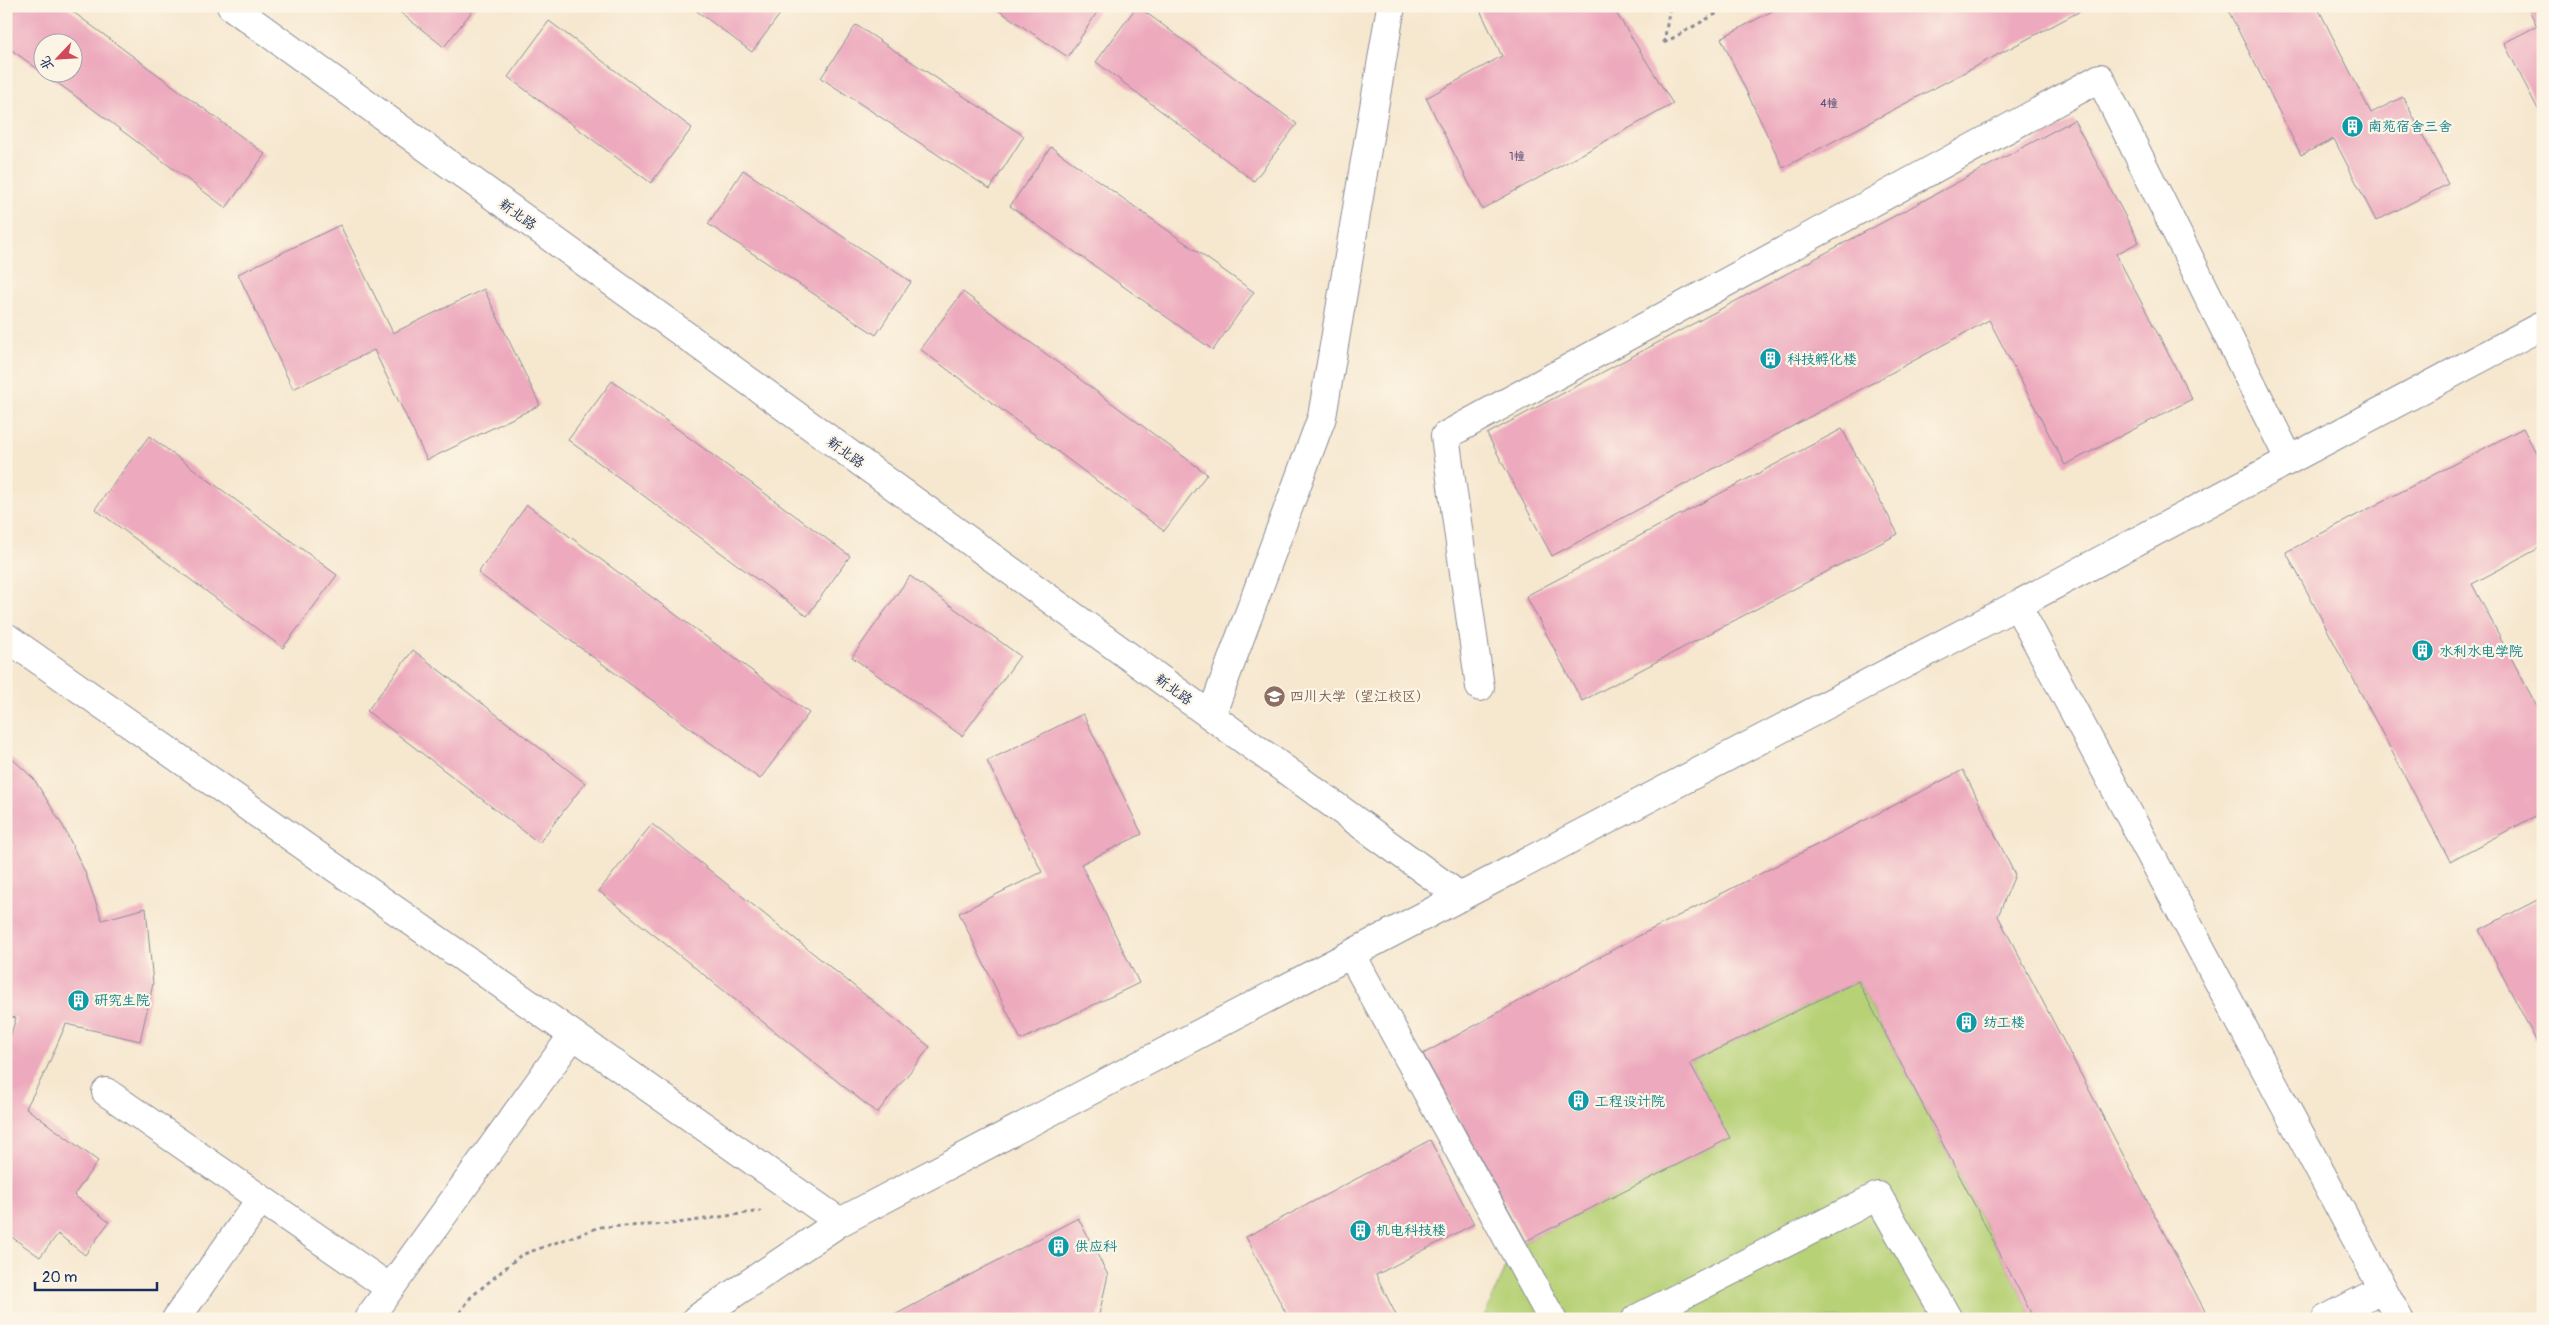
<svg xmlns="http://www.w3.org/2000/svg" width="2549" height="1325" font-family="Pangolin,'LXGW WenKai TC',sans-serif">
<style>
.green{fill:#b7d177;stroke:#69806a}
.building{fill:#eda9bd}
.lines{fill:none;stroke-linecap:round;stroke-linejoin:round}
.minor-casing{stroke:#888b96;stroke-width:30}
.path{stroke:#888b96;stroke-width:3;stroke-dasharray:4 4;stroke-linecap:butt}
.minor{stroke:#fff;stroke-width:28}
.labels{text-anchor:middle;stroke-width:4.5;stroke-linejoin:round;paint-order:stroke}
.number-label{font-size:11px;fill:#504e76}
.culture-label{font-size:14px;fill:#0d838f;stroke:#fcf5e5;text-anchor:start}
.street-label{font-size:14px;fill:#1b2f5e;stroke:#fcf5e5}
.education-label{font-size:14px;fill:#785e54;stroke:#fcf5e5;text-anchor:start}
</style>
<rect width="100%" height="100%" fill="#fcf5e5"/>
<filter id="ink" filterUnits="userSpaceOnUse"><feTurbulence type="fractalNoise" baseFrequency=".02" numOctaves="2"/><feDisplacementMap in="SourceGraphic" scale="10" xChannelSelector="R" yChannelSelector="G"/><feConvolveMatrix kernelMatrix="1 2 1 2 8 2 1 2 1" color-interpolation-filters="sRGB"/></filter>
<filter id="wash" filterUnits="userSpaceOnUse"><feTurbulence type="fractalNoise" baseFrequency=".0096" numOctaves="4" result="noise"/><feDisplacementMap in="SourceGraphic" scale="20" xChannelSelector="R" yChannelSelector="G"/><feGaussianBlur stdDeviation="1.12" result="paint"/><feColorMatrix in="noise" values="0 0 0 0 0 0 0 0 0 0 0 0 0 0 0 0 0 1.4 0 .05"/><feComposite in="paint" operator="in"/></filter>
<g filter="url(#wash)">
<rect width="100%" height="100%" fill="#f6e7cf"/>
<path class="green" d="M1858 981 2034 1319H1483L1514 1247 1729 1138 1690 1063Z"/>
<g id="blocks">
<path class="building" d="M6 6H65L265 154 226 208 43 72H72V42H42V72L6 46Z
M392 6H476L444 47Z
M690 6H786L752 52Z
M992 6H1101L1068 57Z
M1137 6 1297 124 1254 181 1096 62Z
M1478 6H1612L1673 104 1482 209 1426 98 1502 56Z
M1782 6H2090L1783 168 1721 38Z
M2226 6H2317L2371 113 2403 97 2448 184 2376 221 2334 139 2301 155Z
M2527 6H2543V119L2504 43 2537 26Z
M549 21 692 128 651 183 508 77Z
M856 25 1024 136 990 189 821 78Z
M2074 120 2139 242 2116 254 2192 399 2065 465 1989 320 1552 556 1487 434Z
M1051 147 1254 292 1213 350 1010 206Z
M743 170 911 282 876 335 708 224Z
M340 225 393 333 484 289 540 405 427 460 374 350 293 389 238 274Z
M963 292 1207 474 1164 531 920 349Z
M612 381 850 556 807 616 568 440Z
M2523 428 2543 466V546L2472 584 2543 718V812L2450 861 2286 552Z
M1842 429 1898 534 1582 701 1526 596Z
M149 436 337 575 283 648 95 509Z
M527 505 809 713 760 779 478 573Z
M910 576 1020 656 962 736 852 657Z
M413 650 585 783 539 843 367 711Z
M1083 714 1142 834 1081 864 1139 983 1021 1040 959 913 1042 872 987 761Z
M6 753 34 779 64 828 85 872 102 920 146 908 153 984 140 1041 66 1024 46 1070 26 1108 98 1161 74 1195 109 1222 85 1255 58 1234 40 1257 6 1233V1049L16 1018 6 1016Z
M1963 770 2015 875 1998 916 2209 1319H2034L1858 981 1690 1063 1730 1138 1526 1241 1423 1054 1627 942Z
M652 824 930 1047 877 1113 599 891Z
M2543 897V1054L2479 930Z
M1430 1140 1474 1224 1376 1275 1398 1319H1289L1246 1237Z
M1078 1218 1108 1275 1098 1319H887Z"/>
</g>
</g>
<g filter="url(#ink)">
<use href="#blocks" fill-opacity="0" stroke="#888b96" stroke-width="1"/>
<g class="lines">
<defs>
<path id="minor" d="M231 6 1461 897
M2017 605 2543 325
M6 637 840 1222 2017 605 2399 1319
M1480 687 1445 436 2100 78 2289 459
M1211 716 1322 417 1391 6
M1351 954 1552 1319
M106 1092 390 1288
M176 1319 260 1200
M368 1319 573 1035
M696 1319 840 1222
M1636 1319 1878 1196 1948 1319
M2326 1319 2383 1289"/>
</defs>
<use href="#minor" class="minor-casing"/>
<path class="path" d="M1664 43 1730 6
M1664 43 1670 6
M455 1319 471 1297 521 1255 600 1227 671 1224 761 1211"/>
<use href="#minor" class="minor"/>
</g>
</g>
<defs>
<symbol id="building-disc" viewBox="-11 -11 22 22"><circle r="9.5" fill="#0f9aa8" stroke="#fcf5e5"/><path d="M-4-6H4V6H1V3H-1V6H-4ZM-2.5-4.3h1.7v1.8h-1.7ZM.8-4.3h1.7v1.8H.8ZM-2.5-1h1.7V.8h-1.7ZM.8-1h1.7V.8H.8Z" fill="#fff"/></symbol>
<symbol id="university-disc" viewBox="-11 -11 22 22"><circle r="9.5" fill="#8d6e63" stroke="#fcf5e5"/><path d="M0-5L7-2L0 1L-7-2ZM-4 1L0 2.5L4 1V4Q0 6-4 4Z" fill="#fff"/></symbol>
</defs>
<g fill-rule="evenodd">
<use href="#building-disc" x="2340" y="114" width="25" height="25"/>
<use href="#building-disc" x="1758" y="346" width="25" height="25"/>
<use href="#building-disc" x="2410" y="638" width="25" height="25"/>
<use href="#university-disc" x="1262" y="684" width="25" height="25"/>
<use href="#building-disc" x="66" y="988" width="25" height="25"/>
<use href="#building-disc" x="1954" y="1010" width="25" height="25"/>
<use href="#building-disc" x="1566" y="1088" width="25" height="25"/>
<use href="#building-disc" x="1348" y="1218" width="25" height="25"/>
<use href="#building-disc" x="1046" y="1234" width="25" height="25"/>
</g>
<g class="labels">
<g class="number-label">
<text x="1829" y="107">4幢</text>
<text x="1517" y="160">1幢</text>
</g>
<g class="culture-label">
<text x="2368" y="131">南苑宿舍三舍</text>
<text x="1787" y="364">科技孵化楼</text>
<text x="2439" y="656">水利水电学院</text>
<text x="94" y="1005">研究生院</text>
<text x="1983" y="1027">纺工楼</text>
<text x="1595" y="1106">工程设计院</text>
<text x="1376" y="1235">机电科技楼</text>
<text x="1075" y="1251">供应科</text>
</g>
<g class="street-label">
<text transform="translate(518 214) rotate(36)" y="5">新北路</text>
<text transform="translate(846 452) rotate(36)" y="5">新北路</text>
<text transform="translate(1174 689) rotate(36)" y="5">新北路</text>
</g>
<g class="education-label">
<text x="1290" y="701">四川大学（望江校区）</text>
</g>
</g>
<rect width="2549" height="1325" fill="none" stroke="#fcf5e5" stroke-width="25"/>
<g transform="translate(58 58) rotate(245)"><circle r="24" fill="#fcf5e5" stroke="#a2a6af"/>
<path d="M0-4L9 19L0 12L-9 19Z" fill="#d1495b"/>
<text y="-8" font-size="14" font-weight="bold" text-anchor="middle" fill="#1b2f5e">北</text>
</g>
<path d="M35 1282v8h122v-8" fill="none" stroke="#1b2f5e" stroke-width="2.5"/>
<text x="42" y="1282" font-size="15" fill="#1b2f5e" stroke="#fcf5e5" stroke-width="4" paint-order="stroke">20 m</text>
</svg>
